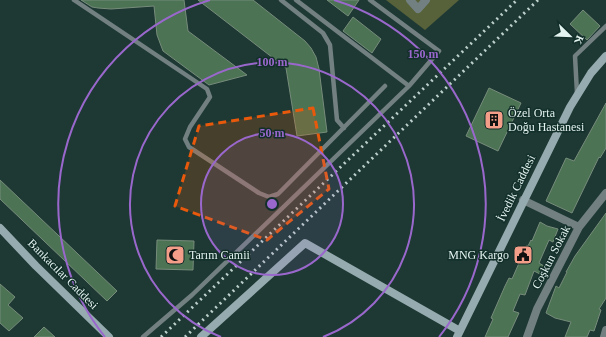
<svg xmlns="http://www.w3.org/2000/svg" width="606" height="337" font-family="Georgia,serif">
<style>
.green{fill:#57623a}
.building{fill:#4b7354;stroke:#778c7b}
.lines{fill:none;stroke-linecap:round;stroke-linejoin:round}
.lane{stroke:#738082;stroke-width:4.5}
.street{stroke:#738082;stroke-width:8}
.secondary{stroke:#96abaf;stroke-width:8}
.rail{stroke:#bdd0cb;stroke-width:3;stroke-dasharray:2 4;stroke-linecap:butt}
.marked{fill:#e8590c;fill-opacity:0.2;stroke:#e8590c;stroke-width:3;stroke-dasharray:8 5;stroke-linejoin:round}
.ring{fill:none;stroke:#9a68cd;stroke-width:2}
.labels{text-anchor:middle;stroke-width:3;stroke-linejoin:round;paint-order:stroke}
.poi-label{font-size:12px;fill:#e3f3ef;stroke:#132f2a;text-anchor:start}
.street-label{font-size:12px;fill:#e3f3ef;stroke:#132f2a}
.centre{fill:#9a68cd;stroke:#132f2a;stroke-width:2}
.ring-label{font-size:12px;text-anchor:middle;font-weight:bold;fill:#9a68cd;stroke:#132f2a;stroke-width:3;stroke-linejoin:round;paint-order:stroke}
</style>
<rect width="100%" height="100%" fill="#1e3934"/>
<path class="green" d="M386 0H459L425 30Z"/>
<path class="building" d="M81 0H184L188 31 247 75 209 85 163 51 157 35 154 6 111 9 98 8 92 7Z
M198 0H253L305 41 311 48 316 57 319 69 327 132 297 136 286 68Z
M327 0H359L348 16Z
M583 10 600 26 587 40 570 24Z
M353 17 381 39 372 53 343 31Z
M489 88 521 103 498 151 466 136Z
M606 103V148L600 158 599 157 572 213 546 201 566 158 574 161Z
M0 180 117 291 107 301 0 199Z
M606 213V298L599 309 601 310 594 331 590 330 587 337H565L571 322 555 318 546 313 556 286 559 288 567 272H566L575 256Z
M540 222 547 226 558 229 553 242 549 240 539 263 544 266 540 274 534 271 525 295 520 294 513 311 519 313 508 337H485L493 319 491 318 505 286 509 278 512 279 527 245 528 246 531 240 532 241Z
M157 240 194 241 193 270 156 269Z
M0 284 15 297 8 305 23 318 9 331 0 323Z
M44 327 55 337H34Z"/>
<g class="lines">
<path class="lane" d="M74 0 207 89 210 97 190 127 185 139 189 147 259 193 269 197 278 194 385 86
M281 0 323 33 330 45 337 120 344 128
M296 0 409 86
M577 93 575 56 606 26
M143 337 192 295 409 86 439 51 370 0"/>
<path class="street" d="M410 0 418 9 426 0
M523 200 579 227
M527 337 537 309 579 227 606 193
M604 337 606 330"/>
<path class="secondary" d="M0 228 36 266 109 337
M201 337 305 243 460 331
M457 337 570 107 591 73 606 56"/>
<path class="rail" d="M161 337 517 0
M185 337 538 0"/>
</g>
<path class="marked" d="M313 108 329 189 267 240 175 206 199 126Z"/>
<circle cx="272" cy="204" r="71" fill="#9a68cd" fill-opacity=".12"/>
<g class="ring">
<circle cx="272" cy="204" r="71"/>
<path d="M221 337A142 142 0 1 1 323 337"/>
<path d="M105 337A213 213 0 0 1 210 0M334 0A213 213 0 0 1 439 337"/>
</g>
<defs>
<symbol id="building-square" viewBox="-11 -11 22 22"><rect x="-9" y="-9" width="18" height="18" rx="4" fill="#f49e89" stroke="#132f2a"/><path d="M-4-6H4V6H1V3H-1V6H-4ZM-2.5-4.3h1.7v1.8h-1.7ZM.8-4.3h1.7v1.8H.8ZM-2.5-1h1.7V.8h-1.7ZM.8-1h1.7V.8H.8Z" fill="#111"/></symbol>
<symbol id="mosque-square" viewBox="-11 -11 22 22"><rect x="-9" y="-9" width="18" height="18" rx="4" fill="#f49e89" stroke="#132f2a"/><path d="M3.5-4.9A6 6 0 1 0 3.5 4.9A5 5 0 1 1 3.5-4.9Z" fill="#111"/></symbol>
<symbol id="civic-square" viewBox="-11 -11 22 22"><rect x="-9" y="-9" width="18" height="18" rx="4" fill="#f49e89" stroke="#132f2a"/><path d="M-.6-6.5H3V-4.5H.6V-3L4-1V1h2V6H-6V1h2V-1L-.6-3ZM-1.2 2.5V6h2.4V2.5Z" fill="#111"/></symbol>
</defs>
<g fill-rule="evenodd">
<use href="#building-square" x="483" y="109" width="22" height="22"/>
<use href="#mosque-square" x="164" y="244" width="22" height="22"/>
<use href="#civic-square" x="512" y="244" width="22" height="22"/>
</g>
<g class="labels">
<g class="poi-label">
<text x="508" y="117">Özel Orta<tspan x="508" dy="14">Doğu Hastanesi</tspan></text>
<text x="189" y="259">Tarım Camii</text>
<text x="509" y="259" text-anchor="end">MNG Kargo</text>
</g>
<g class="street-label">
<text transform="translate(516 188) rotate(-64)" y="4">İvedik Caddesi</text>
<text transform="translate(551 257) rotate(-63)" y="4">Coşkun Sokak</text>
<text transform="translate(63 274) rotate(45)" y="4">Bankacılar Caddesi</text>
</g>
</g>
<circle cx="272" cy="204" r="6" class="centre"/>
<g class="ring-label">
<text x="423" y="58">150 m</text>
<text x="272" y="66">100 m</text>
<text x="272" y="137">50 m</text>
</g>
<g transform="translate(570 36) rotate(113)" stroke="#132f2a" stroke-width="3" paint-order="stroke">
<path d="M0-3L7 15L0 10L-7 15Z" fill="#e3f3ef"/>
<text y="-6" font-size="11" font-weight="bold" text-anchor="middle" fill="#e3f3ef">K</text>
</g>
</svg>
